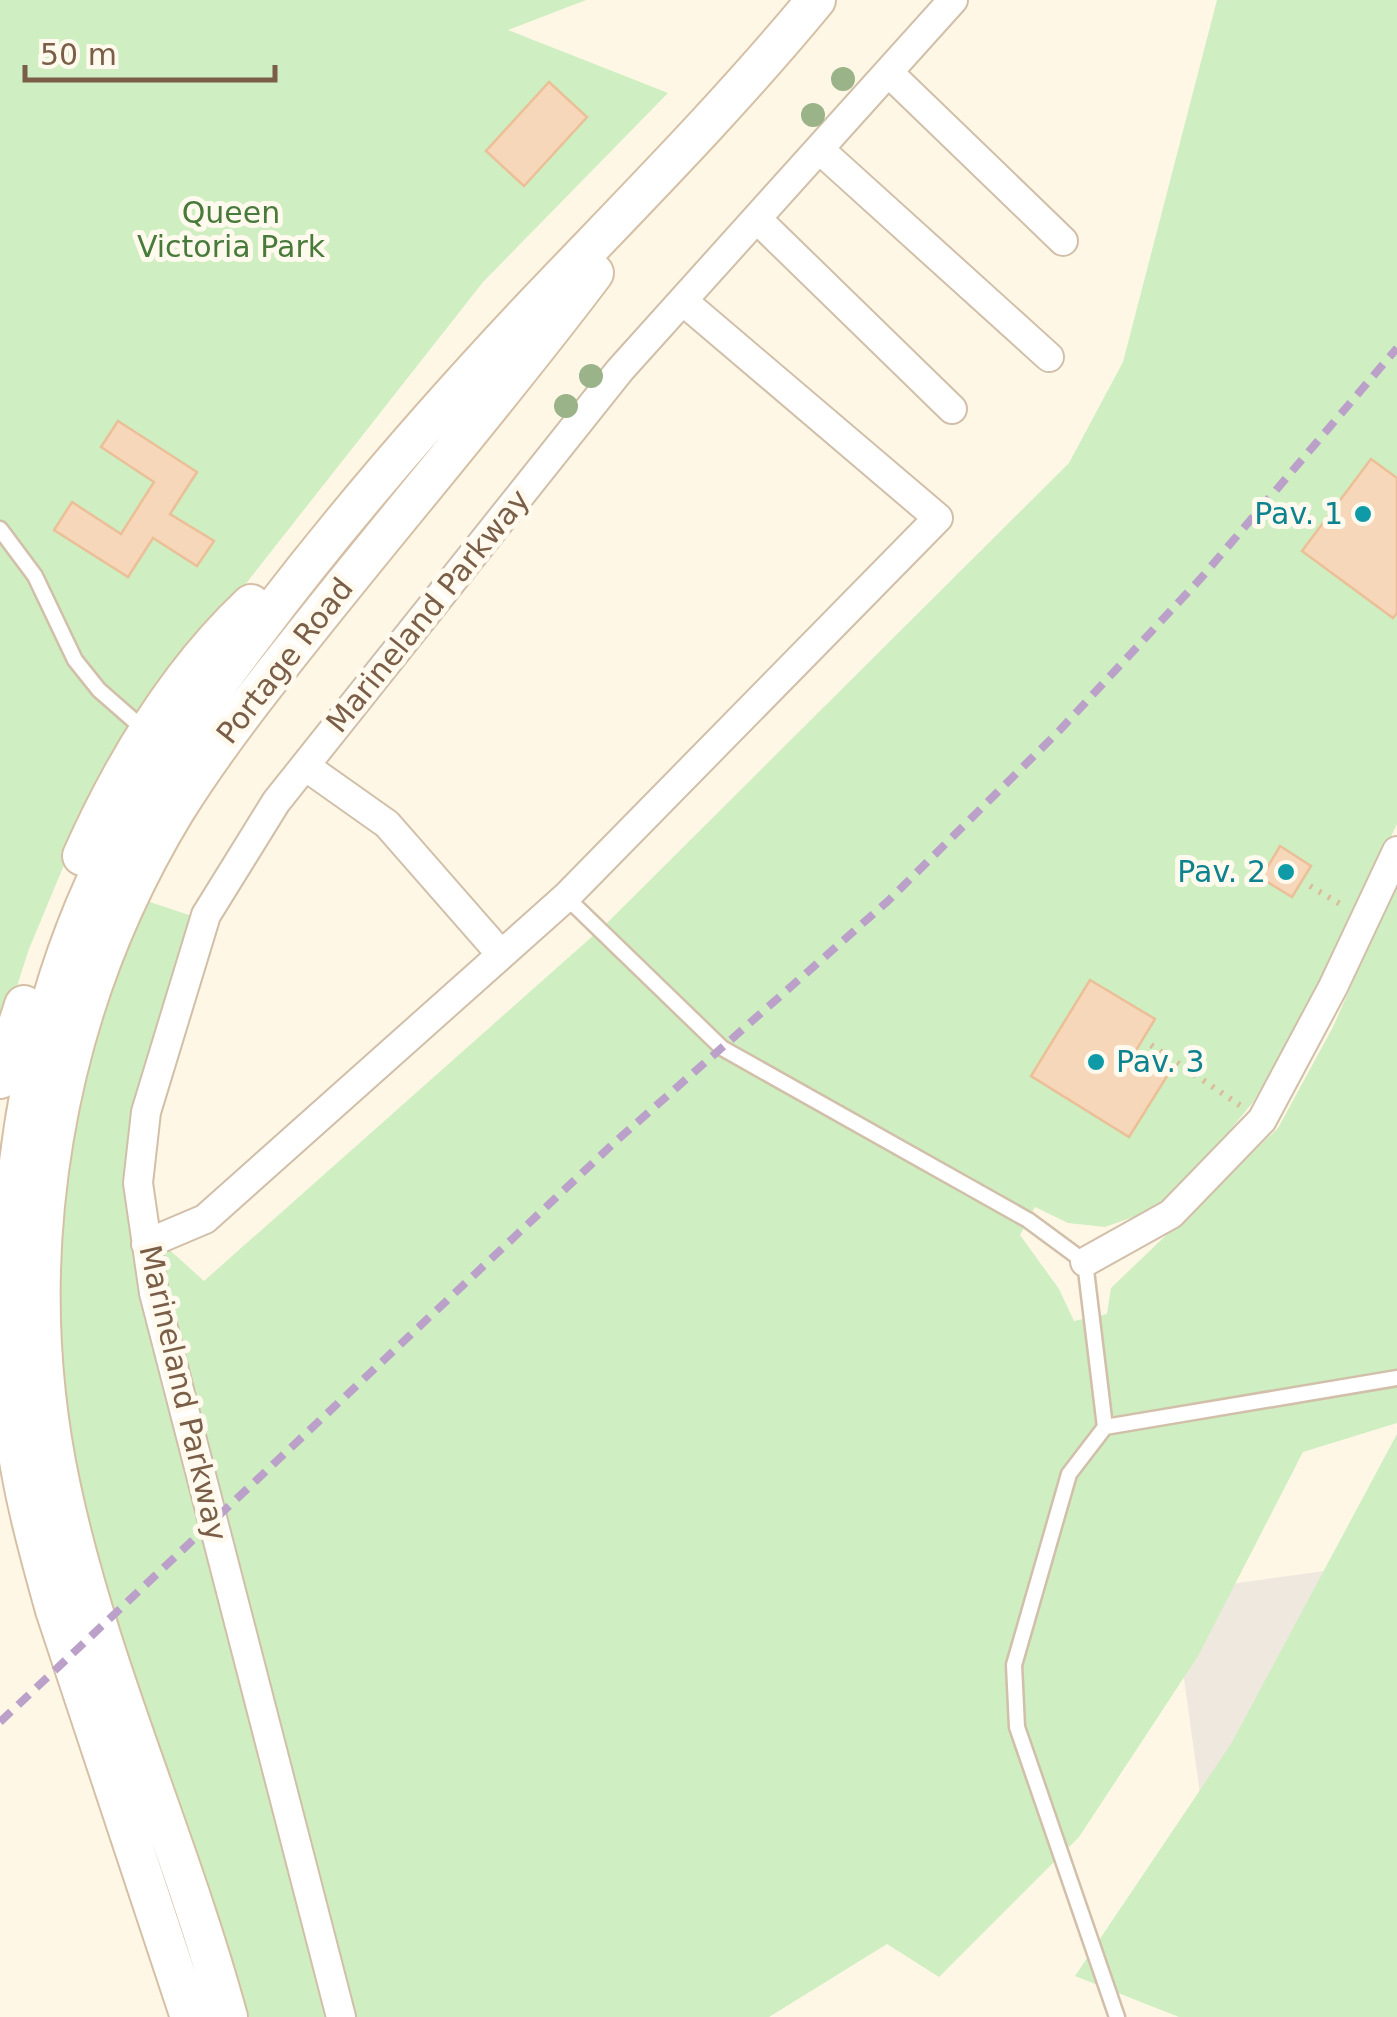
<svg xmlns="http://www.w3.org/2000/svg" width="1397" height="2017" font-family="'DejaVu Sans',sans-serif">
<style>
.industrial{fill:#eee8df}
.green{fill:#cfeec1;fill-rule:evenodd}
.building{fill:#f7d7b9;stroke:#ebbf98;stroke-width:2.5}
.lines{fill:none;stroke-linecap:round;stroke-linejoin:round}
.lane-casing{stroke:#d1bfa9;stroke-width:19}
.street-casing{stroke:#d1bfa9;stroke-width:32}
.secondary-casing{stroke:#d5c0a6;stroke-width:42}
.path{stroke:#dcbb9c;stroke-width:6;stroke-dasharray:2.5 8;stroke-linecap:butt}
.lane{stroke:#fff;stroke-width:14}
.street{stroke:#fff;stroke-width:28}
.secondary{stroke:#fff;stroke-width:38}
.rail{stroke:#bba1ca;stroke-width:8;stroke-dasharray:15 10;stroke-linecap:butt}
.tree{fill:#9ab388}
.culture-dot{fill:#0f9aa8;stroke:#fffaed;stroke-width:4}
.labels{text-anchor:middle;stroke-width:10;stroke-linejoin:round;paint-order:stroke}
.park-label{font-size:30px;fill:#487b3b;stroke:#fffaed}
.culture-label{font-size:30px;fill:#0d838f;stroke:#fffaed;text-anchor:end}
.street-label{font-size:30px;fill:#7a5e47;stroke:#fffaed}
</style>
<rect width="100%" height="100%" fill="#fef7e5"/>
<path class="industrial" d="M1397 1561V2017H1231L1172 1592Z"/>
<path class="green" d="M0 0H586L508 30 668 93 483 282 189 656 69 853 29 949 0 1038Z
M1217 0H1397V478L1371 459 1303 551 1392 618 1397 613V824L1312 1001 1253 1102 1201 1166 1150 1211 1105 1227 1068 1223 1035 1207 1020 1235 1059 1289 1074 1321 1107 1314 1111 1288 1278 1128 1333 1027 1397 882V1423L1303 1452 1198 1656 1079 1837 939 1977 887 1944 769 2017H245L103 1595 75 1471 59 1337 64 1183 95 1032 147 901 201 919 131 1215 204 1281 604 926 1069 463 1123 362ZM1280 847 1311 866 1292 897 1261 878ZM1090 980 1155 1019 1135 1052 1169 1073 1129 1137 1031 1076Z
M1397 1434V2017H1179L1075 1976 1231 1744Z"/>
<path class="building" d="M549 82 587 117 524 186 486 151Z
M118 421 197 472 170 514 214 541 197 566 153 538 128 577 54 530 72 502 121 534 154 482 101 447Z
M1371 459 1397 478V613L1393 618 1302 551Z
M1280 846 1311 866 1292 897 1261 878Z
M1090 980 1155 1019 1135 1052 1169 1073 1129 1137 1031 1076Z"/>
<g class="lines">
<defs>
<path id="lane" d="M0 529 35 576 75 660 99 690 147 732
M566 897 722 1048 1028 1220 1085 1262 1105 1427 1069 1474 1014 1665 1017 1727 1117 2017
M1105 1427 1397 1378"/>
<path id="street" d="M888 72 1063 241
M819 149 1049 357
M757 219 952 409
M305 766 387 824 500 953
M146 1244 205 1219 566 897 938 518 683 301
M1085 1262 1171 1214 1262 1120 1333 987 1397 851
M341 2017 154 1293 138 1183 146 1112 206 915 276 802 620 370 953 0"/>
<path id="secondary" d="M82 856C123 764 177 674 251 604
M0 1079 24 1005
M190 2017 55 1610C38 1549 21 1488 14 1425 0 1227 21 1022 114 844 152 772 201 705 251 639 338 523 433 413 533 307 629 206 727 108 816 0
M228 2017C179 1838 100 1669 61 1487 12 1258 53 1012 175 811 218 742 269 679 320 615 411 501 506 390 594 273"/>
</defs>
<use href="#lane" class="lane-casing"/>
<use href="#street" class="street-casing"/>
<use href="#secondary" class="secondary-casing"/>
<path class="path" d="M1310 886 1342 905
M1151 1045 1241 1106"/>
<use href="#lane" class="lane"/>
<use href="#street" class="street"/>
<use href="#secondary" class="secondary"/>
<path class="rail" d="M0 1722 615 1142 888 901 1059 731 1202 577 1397 348"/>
</g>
<g class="tree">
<circle cx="843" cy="79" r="12"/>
<circle cx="813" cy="115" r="12"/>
<circle cx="591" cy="376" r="12"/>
<circle cx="566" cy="406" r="12"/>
</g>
<g class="culture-dot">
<circle cx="1363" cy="514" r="10"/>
<circle cx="1286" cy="872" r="10"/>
<circle cx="1096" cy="1062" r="10"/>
</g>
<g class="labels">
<g class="park-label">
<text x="231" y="223">Queen<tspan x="231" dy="34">Victoria Park</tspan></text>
</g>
<g class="culture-label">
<text x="1343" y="524">Pav. 1</text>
<text x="1266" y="882">Pav. 2</text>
<text x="1116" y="1072" text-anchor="start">Pav. 3</text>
</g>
<g class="street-label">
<text transform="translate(428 611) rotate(-51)" y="10">Marineland Parkway</text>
<text transform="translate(285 661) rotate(-52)" y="10">Portage Road</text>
<text transform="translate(183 1393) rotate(77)" y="10">Marineland Parkway</text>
</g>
</g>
<path d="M25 65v15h250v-15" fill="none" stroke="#7a5e47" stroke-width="5"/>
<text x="40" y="65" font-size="30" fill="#7a5e47" stroke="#fffaed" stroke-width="8" paint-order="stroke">50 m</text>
</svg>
